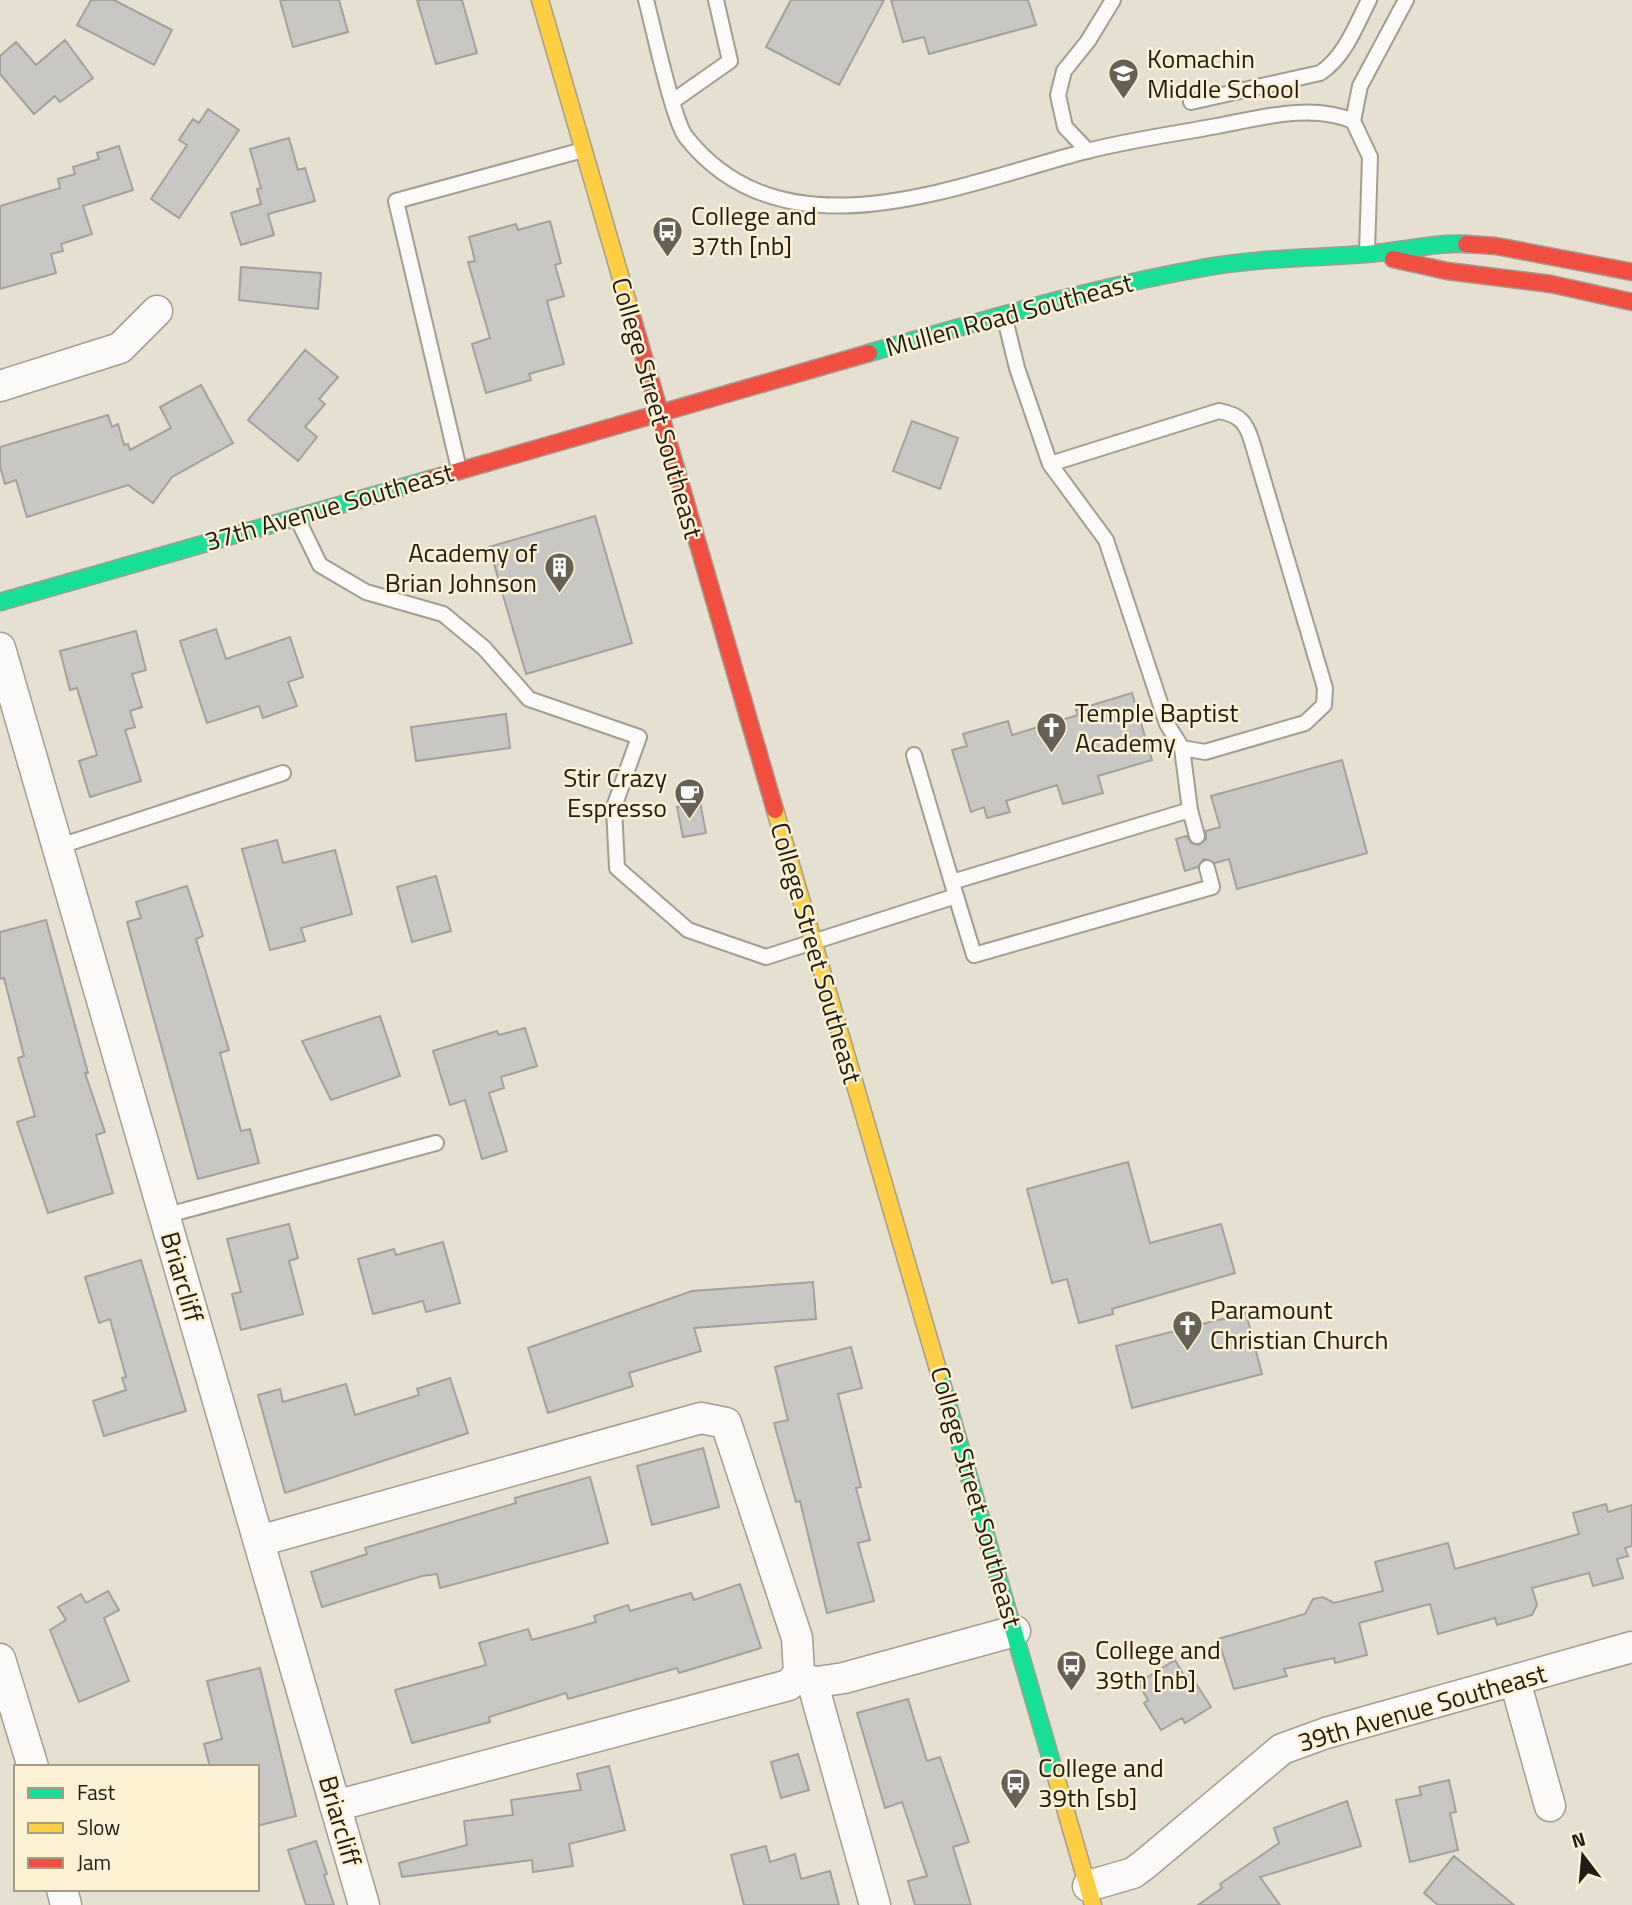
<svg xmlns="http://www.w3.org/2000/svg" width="1632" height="1905" font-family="'Titillium Web',sans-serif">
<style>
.building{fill:#c9c7c4;stroke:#a3a09d;stroke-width:2}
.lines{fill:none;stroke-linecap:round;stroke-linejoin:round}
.lane-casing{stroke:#a29d92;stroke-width:18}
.street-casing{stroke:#a29d92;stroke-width:33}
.fast-casing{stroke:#a29d92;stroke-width:19}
.slow-casing{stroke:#a29d92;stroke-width:19}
.jam-casing{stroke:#a29d92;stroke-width:19}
.lane{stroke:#fbfaf8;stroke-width:14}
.street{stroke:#fbfaf8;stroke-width:30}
.fast{stroke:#16e098;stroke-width:16}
.slow{stroke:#ffcf43;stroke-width:16}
.jam{stroke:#f24e42;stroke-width:16}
.labels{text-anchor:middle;stroke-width:5;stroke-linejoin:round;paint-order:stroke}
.poi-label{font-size:26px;fill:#211d12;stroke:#fdf1d4;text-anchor:start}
.street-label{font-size:26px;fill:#211d12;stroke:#fdf1d4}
</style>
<rect width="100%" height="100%" fill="#e6e0d0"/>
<path class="building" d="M91 0H114L172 30 154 65 77 25Z
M280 0H339L348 32 293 47Z
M417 0H462L477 53 436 64Z
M791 0H884L839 85 766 47Z
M891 0H1028L1036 25 929 54 924 37 903 42Z
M65 40 93 78 60 102 55 96 34 114 0 74V56L16 42 36 65Z
M208 109 239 130 179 218 151 199 187 145 179 140 193 119 199 123Z
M289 138 298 170 305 168 315 201 268 214 274 235 241 245 231 213 261 204 257 189 261 188 250 149Z
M119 146 133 190 83 206 92 234 61 244 63 251 51 254 56 273 0 289V206L60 188 58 179 75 174 73 167 99 159 97 153Z
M550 221 561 263 555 265 564 296 547 301 564 364 529 374 531 380 486 393 472 344 490 338 468 262 475 261 469 237 516 224 518 230Z
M241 267 321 273 318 309 239 300Z
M305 350 338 377 319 399 325 404 305 427 317 437 298 461 248 420Z
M201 385 233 443 172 477 153 503 128 485 27 517 16 480 5 484 0 466V447L108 415 112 427 118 424 124 445 128 444 130 450 171 428 160 407Z
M912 421 958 438 940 489 893 471Z
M595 516 632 643 526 674 489 547Z
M216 629 226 659 290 637 303 677 288 682 297 706 263 718 259 706 207 723 180 641Z
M136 631 146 670 132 674 142 707 130 711 135 727 125 730 141 781 90 797 79 761 97 755 77 688 70 690 60 651Z
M1132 693 1152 760 1098 776 1103 793 1063 804 1057 785 1006 801 1010 812 987 818 984 807 971 812 952 750 967 746 963 734 1008 721 1012 735 1078 715 1076 710Z
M506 714 510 748 416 761 411 727Z
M1342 760 1367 853 1237 889 1229 859 1215 863 1204 859 1198 867 1185 871 1176 839 1187 836 1191 843 1199 845 1206 839V831L1220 827 1211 796Z
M700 802 706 833 683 837 677 807Z
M277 840 283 863 335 850 352 914 301 928 305 941 270 950 242 849Z
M436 876 451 931 412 942 397 887Z
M187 886 203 936 196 939 229 1050 220 1053 241 1131 250 1129 259 1163 198 1179 127 922 141 918 136 902Z
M46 920 88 1073H85L105 1132 96 1135 113 1193 48 1213 17 1122 35 1116 18 1058 24 1056 4 978 0 979V932Z
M380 1016 400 1076 331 1100 302 1041Z
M525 1028 537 1066 501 1077 504 1088 489 1093 507 1151 482 1159 465 1100 450 1105 433 1051 497 1031 499 1035Z
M1128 1162 1150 1243 1221 1224 1235 1273 1112 1309 1113 1314 1079 1323 1067 1279 1052 1283 1027 1189Z
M289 1224 298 1258 289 1261 303 1314 241 1330 232 1294 241 1292 227 1239Z
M443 1242 460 1303 426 1312 423 1301 373 1314 358 1259 394 1249 396 1255Z
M141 1260 186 1411 104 1436 93 1401 126 1390 122 1378 126 1377 110 1319 99 1323 85 1277Z
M813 1282 816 1319 694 1328 701 1351 629 1373 633 1386 548 1413 528 1348 692 1291Z
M1246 1313 1262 1374 1132 1408 1116 1346Z
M851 1347 862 1388 838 1394 861 1487 856 1488 870 1540 858 1543 874 1601 827 1613 800 1501 796 1502 774 1423 788 1420 775 1367Z
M450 1378 468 1433 285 1493 258 1395 280 1389 283 1402 346 1384 355 1415 419 1395 417 1389Z
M703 1448 719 1507 652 1525 637 1466Z
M590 1477 608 1543 440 1588 437 1574 422 1576 322 1607 311 1572 367 1554 365 1548 516 1503 515 1498Z
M1606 1504 1608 1512 1632 1505V1546L1625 1548 1628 1556 1617 1559 1623 1578 1593 1586 1589 1573 1532 1588 1537 1605 1532 1615 1497 1625 1495 1618 1438 1634 1430 1604 1359 1623 1367 1655 1335 1663 1334 1658 1284 1669 1287 1676 1234 1689 1218 1639 1305 1614 1313 1599 1323 1597 1334 1603 1383 1591 1375 1562 1448 1543 1455 1569 1579 1534 1573 1513Z
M740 1584 761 1648 679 1673 677 1668 568 1699 566 1693 489 1717 490 1722 412 1743 395 1690 486 1665 479 1643 528 1629 532 1640 596 1622 594 1616 628 1605 630 1611 691 1593 694 1600Z
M108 1591 119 1610 104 1618 129 1681 79 1702 50 1630 66 1620 58 1607 81 1594 86 1603Z
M1175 1660 1185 1677 1190 1674 1211 1707 1185 1723 1182 1718 1161 1730 1144 1703 1148 1700 1138 1683Z
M260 1668 296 1816 257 1826V1767H210L204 1744 222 1739 207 1681Z
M908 1699 927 1761 940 1757 969 1842 953 1847 971 1905H915L908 1881 927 1876 902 1802 885 1808 876 1777 857 1713Z
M798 1754 809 1790 781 1798 771 1762Z
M609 1766 625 1830 569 1844 573 1866 533 1872 532 1860 402 1877 399 1863 467 1845 464 1821 513 1815 511 1800 581 1790 577 1774Z
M1449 1780 1456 1812 1450 1813 1458 1850 1410 1862 1396 1800 1421 1795 1419 1787Z
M1347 1801 1361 1846 1260 1877 1280 1905H1198L1222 1888 1220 1884 1279 1843 1274 1828Z
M316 1841 327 1874 324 1875 334 1905H306L288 1850Z
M766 1846 770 1862 795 1854 801 1879 830 1871 839 1905H744L731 1855Z
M1454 1856 1514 1905H1438L1424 1893Z"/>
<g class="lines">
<defs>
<path id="lane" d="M646 0C653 26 673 121 686 137 785 263 962 183 1087 151 1130 140 1174 134 1217 126 1260 118 1311 103 1353 121
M673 101 730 61 716 0
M1191 102 1320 73C1345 57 1356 25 1369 0
M1088 151 1065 127 1058 95 1064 71 1088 41 1113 0
M1367 252 1370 157 1353 121 1360 86 1406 0
M1004 315 1017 368 1050 464 1106 540 1167 724 1182 748 1205 752 1305 723 1324 705 1325 688 1252 442C1246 422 1240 415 1219 411L1050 464
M459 469 396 201 583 150
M298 520 320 565 366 592 443 614 484 648 529 699 639 737 614 807 617 868 688 930 766 957 956 896 914 755
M1182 748 1190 810
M57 847 283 773
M952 882 1190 810 1197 836
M956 896 974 955 1212 887 1207 868
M164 1216 436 1143"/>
<path id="street" d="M0 386 120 348 157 311
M0 648 364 1905
M259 1541 701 1418 726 1423 797 1638 799 1673 789 1685 335 1806
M0 1659 33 1767
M795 1678 817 1682 844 1678 1015 1631
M812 1681 875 1905
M1515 1681 1550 1806
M1088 1886 1133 1873 1145 1864 1282 1749 1326 1733 1632 1647
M62 1889 66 1905"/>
<path id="fast" d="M869 353C978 322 1086 289 1197 269 1253 258 1310 258 1366 254 1400 252 1433 242 1466 244
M0 602 431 479
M939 1373 1056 1777"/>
<path id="slow" d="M540 0 631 313
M775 810 939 1373
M1056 1777 1093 1905"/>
<path id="jam" d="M1466 244 1496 246 1632 272
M1393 259 1447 271 1551 284 1632 302
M631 313 775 810
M431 479 869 353"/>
</defs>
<use href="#lane" class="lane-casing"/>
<use href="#street" class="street-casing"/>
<use href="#fast" class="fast-casing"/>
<use href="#slow" class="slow-casing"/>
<use href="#jam" class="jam-casing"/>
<use href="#lane" class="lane"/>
<use href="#street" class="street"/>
<use href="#fast" class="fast"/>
<use href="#slow" class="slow"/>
<use href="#jam" class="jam"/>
</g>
<defs>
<symbol id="school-pin" viewBox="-11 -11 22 30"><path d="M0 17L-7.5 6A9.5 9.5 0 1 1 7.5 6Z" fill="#666154" stroke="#fdf1d4"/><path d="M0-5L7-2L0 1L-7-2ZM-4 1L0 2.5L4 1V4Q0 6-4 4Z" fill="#fff"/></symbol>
<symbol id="bus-pin" viewBox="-11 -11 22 30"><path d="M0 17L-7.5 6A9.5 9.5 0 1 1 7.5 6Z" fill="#666154" stroke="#fdf1d4"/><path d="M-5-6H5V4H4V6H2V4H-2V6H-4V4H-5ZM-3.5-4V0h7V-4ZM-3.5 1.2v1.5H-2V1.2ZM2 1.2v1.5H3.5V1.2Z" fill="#fff"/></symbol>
<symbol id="building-pin" viewBox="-11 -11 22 30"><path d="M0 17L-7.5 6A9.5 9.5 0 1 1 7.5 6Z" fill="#666154" stroke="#fdf1d4"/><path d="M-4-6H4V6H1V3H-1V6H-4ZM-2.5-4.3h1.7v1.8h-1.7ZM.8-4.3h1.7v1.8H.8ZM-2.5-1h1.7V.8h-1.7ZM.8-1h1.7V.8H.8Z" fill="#fff"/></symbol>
<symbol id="church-pin" viewBox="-11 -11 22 30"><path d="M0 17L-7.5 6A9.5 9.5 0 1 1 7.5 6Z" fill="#666154" stroke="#fdf1d4"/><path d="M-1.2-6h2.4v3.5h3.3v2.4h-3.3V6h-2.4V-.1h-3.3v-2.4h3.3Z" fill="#fff"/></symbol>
<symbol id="cafe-pin" viewBox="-11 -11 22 30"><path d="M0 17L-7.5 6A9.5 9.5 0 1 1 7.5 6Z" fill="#666154" stroke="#fdf1d4"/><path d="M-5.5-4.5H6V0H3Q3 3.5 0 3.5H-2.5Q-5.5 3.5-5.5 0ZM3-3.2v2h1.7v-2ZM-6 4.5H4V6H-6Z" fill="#fff"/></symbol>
</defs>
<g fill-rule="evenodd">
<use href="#school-pin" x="1106" y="56" width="35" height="47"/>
<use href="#bus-pin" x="650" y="214" width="35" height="47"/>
<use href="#building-pin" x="542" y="550" width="35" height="47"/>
<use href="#church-pin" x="1034" y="710" width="35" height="47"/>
<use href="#cafe-pin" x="672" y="776" width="35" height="47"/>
<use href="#church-pin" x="1170" y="1308" width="35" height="47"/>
<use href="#bus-pin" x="1054" y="1648" width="35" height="47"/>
<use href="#bus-pin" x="998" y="1766" width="35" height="47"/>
</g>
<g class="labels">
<g class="poi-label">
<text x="1147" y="68">Komachin<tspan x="1147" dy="30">Middle School</tspan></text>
<text x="691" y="225">College and<tspan x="691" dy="30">37th [nb]</tspan></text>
<text x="537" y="562" text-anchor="end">Academy of<tspan x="537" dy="30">Brian Johnson</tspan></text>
<text x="1075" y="722">Temple Baptist<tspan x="1075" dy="30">Academy</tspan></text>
<text x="667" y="787" text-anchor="end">Stir Crazy<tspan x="667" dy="30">Espresso</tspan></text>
<text x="1210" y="1319">Paramount<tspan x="1210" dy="30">Christian Church</tspan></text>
<text x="1095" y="1659">College and<tspan x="1095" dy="30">39th [nb]</tspan></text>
<text x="1038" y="1777">College and<tspan x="1038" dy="30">39th [sb]</tspan></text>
</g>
<g class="street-label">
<text transform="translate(1009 315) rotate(-15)" y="9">Mullen Road Southeast</text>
<text transform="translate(657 408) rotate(74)" y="9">College Street Southeast</text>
<text transform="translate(329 507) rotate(-16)" y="9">37th Avenue Southeast</text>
<text transform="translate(816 953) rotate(74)" y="9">College Street Southeast</text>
<text transform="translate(182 1277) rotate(74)" y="9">Briarcliff</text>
<text transform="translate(976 1497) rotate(74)" y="9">College Street Southeast</text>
<text transform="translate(1422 1708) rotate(-16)" y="9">39th Avenue Southeast</text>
<text transform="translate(340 1821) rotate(74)" y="9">Briarcliff</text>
</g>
</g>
<rect x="14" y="1765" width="245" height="126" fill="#fdf1d4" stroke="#a59c86" stroke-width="2"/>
<rect x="28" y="1788" width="35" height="10" fill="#16e098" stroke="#a59c86" stroke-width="2"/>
<text x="77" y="1800" font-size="21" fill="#211d12">Fast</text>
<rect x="28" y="1823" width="35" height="10" fill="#ffcf43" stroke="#a59c86" stroke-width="2"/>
<text x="77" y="1835" font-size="21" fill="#211d12">Slow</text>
<rect x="28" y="1858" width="35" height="10" fill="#f24e42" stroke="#a59c86" stroke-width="2"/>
<text x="77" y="1870" font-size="21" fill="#211d12">Jam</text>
<g transform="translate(1583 1856) rotate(344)" stroke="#fdf1d4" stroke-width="5" paint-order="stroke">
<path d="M0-5L12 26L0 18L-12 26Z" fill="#211d12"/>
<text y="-10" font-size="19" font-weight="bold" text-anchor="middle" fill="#211d12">N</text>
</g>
</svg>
